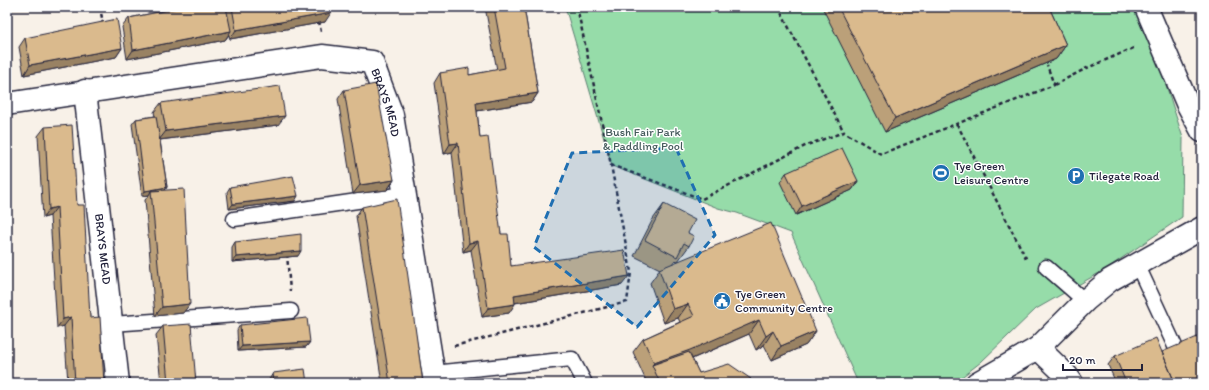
<svg xmlns="http://www.w3.org/2000/svg" width="1209" height="390" font-family="Itim,sans-serif">
<style>
.green{fill:#96dca9;stroke:#5c7f72}
.lines{fill:none;stroke-linecap:round;stroke-linejoin:round}
.lane-casing{stroke:#22223b;stroke-width:17}
.street-casing{stroke:#22223b;stroke-width:25}
.secondary-casing{stroke:#22223b;stroke-width:25}
.path{stroke:#22223b;stroke-width:2.5;stroke-dasharray:4 3;stroke-linecap:butt}
.lane{stroke:#fff;stroke-width:14}
.street{stroke:#fff;stroke-width:22}
.secondary{stroke:#fff;stroke-width:22}
.wall{fill:#bba079;stroke:#22223b}
.shaded-wall{fill:#998263;stroke:#22223b}
.building{fill:#daba8d;stroke:#22223b}
.marked{fill:#1f6fb2;fill-opacity:0.2;stroke:#1f6fb2;stroke-width:3;stroke-dasharray:8 5;stroke-linejoin:round}
.labels{text-anchor:middle;stroke-width:3;stroke-linejoin:round;paint-order:stroke}
.street-label{font-size:12px;fill:#22223b;stroke:#fff}
.park-label{font-size:12px;fill:#455a5c;stroke:#fff}
.poi-label{font-size:12px;fill:#22223b;stroke:#fff;text-anchor:start}
</style>
<rect width="100%" height="100%" fill="#f8f1e8"/>
<filter id="ink" filterUnits="userSpaceOnUse"><feTurbulence type="fractalNoise" baseFrequency=".025" numOctaves="2"/><feDisplacementMap in="SourceGraphic" scale="8" xChannelSelector="R" yChannelSelector="G"/><feConvolveMatrix kernelMatrix="1 2 1 2 8 2 1 2 1" color-interpolation-filters="sRGB"/></filter>
<g filter="url(#ink)">
<path class="green" d="M565 7H1137L1151 38 1183 138 1182 217 1106 269 1036 309 981 362 954 383H858L791 233 737 213 718 208 612 166Z"/>
<g class="lines">
<defs>
<path id="lane" d="M234 219 405 194
M1137 264 1192 383
M1046 267 1085 301
M112 324 291 311
M433 373 572 359 585 383"/>
<g id="street">
<path id="s1" d="M85 91 118 383"/>
<path id="s2" d="M7 104 322 56 372 62 392 115 435 383"/>
<path d="M1038 348 1067 376 1072 383"/>
<path d="M977 383 1038 348 1086 300 1110 280 1202 228"/>
</g>
<path id="secondary" d="M1146 7 1187 103 1202 131"/>
</defs>
<use href="#lane" class="lane-casing"/>
<use href="#street" class="street-casing"/>
<use href="#secondary" class="secondary-casing"/>
<path class="path" d="M100 7 103 24
M577 7 611 165 702 199 807 145 844 132 881 154 1054 85 1047 65
M778 7 844 132
M319 21 321 32
M1054 85 1087 68 1136 47
M957 124 1027 260
M287 254 290 291
M454 346 627 302 631 272 611 165"/>
<use href="#lane" class="lane"/>
<use href="#street" class="street"/>
<use href="#secondary" class="secondary"/>
</g>
<path class="wall" d="M183 7H330L325 22 230 39 229 35 225 40 127 59 122 27 129 18Z
M485 7H524L538 93 532 102 477 111 480 138 501 234 511 266 622 285 515 303 509 313 482 317 471 250 463 252 452 152 444 154 434 83 440 73 469 75 497 70Z
M822 7H1049L1066 45 1056 59 885 132Z
M25 38 122 48 116 57 24 75 19 47Z
M344 90 394 180 387 190 353 194 338 99Z
M161 103 278 125 160 140 167 187 165 190 183 313 155 316 145 200 149 195 142 196 132 124 136 119 155 116 154 112Z
M45 127 77 205 90 318 104 383H68L64 326 57 328 50 216 43 218 38 136Z
M786 173 858 181 852 190 796 215 780 182Z
M230 187 295 201 229 209 227 192Z
M664 204 688 233 689 246 678 261 675 260 672 264 816 331 806 345 772 360 764 345 756 350 749 334 692 359 699 373 751 379 748 383H647L633 352 643 339 680 322 678 318 664 323 650 283 660 269 634 256 653 219Z
M362 207 423 383H382L356 216Z
M235 242 298 256 232 262V247Z
M240 325 310 342 306 347 238 351 237 330Z
M163 326 196 383H161L156 335Z
M1162 352 1202 383H1116L1108 365 1115 356Z
M273 373 307 383H267Z"/>
<path class="shaded-wall" d="M336 7H344L335 8Z
M331 13 325 22 230 39 236 30Z
M231 31 225 40 127 59 133 50Z
M1066 45 1056 59 885 132 895 118Z
M122 48 116 57 24 75 30 65Z
M538 93 532 102 470 112 476 103Z
M285 116 278 125 159 140 166 131Z
M458 143 452 152 444 154 450 144Z
M394 180 387 190 353 194 360 185Z
M858 181 852 190 796 215 802 206Z
M167 187 164 192 151 191 149 195 142 196 145 191Z
M298 196 295 201 229 209 233 204Z
M57 207 50 216 43 218 49 209Z
M478 241 471 250 463 252 469 243Z
M301 251 298 256 232 262 236 257Z
M629 276 622 285 508 304 514 295Z
M190 304 183 313 155 316 162 307Z
M515 304 509 313 482 317 488 308Z
M688 304 678 318 664 323 673 309Z
M71 317 64 326 57 328 63 319Z
M759 320 749 334 680 364 652 365 654 363Z
M773 331 764 345 756 350 766 336Z
M816 331 806 345 772 360 781 346Z
M310 342 306 347 238 351 242 346Z"/>
<path class="building" d="M183 7H226L231 31 133 50 129 18Z
M232 7H330L331 13 236 30Z
M494 7H524L538 93 476 103 480 138 488 137 501 234H508L511 266 624 250 629 276 514 295 515 304 488 308 478 241 469 243 458 143 450 144 440 73 469 68V75L505 68Z
M838 7H1049L1066 45 895 118Z
M117 19 122 48 30 65 25 38Z
M376 84 394 180 360 185 344 90Z
M280 86 285 116 166 131 161 103Z
M156 116 167 187 145 191 136 119Z
M72 125 77 205H84L90 318 100 317 104 383H75L71 317 63 319 57 207 49 209 45 127Z
M842 148 858 181 802 206 786 173Z
M293 176 298 196 233 204 230 187Z
M184 189 190 304 162 307 151 191Z
M397 199 423 383H390L362 207Z
M664 204 695 220 688 233 694 236 689 246 684 243 677 257 645 240Z
M771 223 816 331 781 346 773 331 766 336 759 320 690 350 654 363 643 339 694 316 688 304 673 309 659 269Z
M301 234V251L236 257 235 242Z
M307 318 310 342 242 346 240 325Z
M191 324 196 383H168L163 326Z
M1202 335V383H1175L1162 352Z
M1156 338 1175 383H1126L1115 356Z
M689 352 699 373 729 364 751 379 745 383H660L652 365Z
M305 369 307 383H274L273 373Z
M527 377 529 383H512Z"/>
</g>
<path class="marked" d="M676 148 715 235 637 327 534 247 572 153Z"/>
<defs>
<symbol id="stadium-disc" viewBox="-11 -11 22 22"><circle r="9.5" fill="#1f6fb2" stroke="#fff"/><path d="M0-5a6.5 5 0 1 0 0 10a6.5 5 0 1 0 0-10ZM-3.5-1.8h7v3.6h-7Z" fill="#fff"/></symbol>
<symbol id="parking-disc" viewBox="-11 -11 22 22"><circle r="9.5" fill="#1f6fb2" stroke="#fff"/><path d="M-3.5-5.5H1a3.5 3.5 0 0 1 0 7H-1V5.5H-3.5ZM-1-3.4V-.6H.8a1.4 1.4 0 0 0 0-2.8Z" fill="#fff"/></symbol>
<symbol id="civic-disc" viewBox="-11 -11 22 22"><circle r="9.5" fill="#1f6fb2" stroke="#fff"/><path d="M-.6-6.5H3V-4.5H.6V-3L4-1V1h2V6H-6V1h2V-1L-.6-3ZM-1.2 2.5V6h2.4V2.5Z" fill="#fff"/></symbol>
</defs>
<g fill-rule="evenodd">
<use href="#stadium-disc" x="931" y="163" width="20" height="20"/>
<use href="#parking-disc" x="1066" y="166" width="20" height="20"/>
<use href="#civic-disc" x="712" y="291" width="20" height="20"/>
</g>
<g class="labels">
<g class="street-label">
<text dy="4" stroke="none"><textPath href="#s2" startOffset="412">BRAYS MEAD</textPath></text>
<text dy="4" stroke="none"><textPath href="#s1" startOffset="159">BRAYS MEAD</textPath></text>
</g>
<g class="park-label">
<text x="643" y="136">Bush Fair Park<tspan x="643" dy="14">&amp; Paddling Pool</tspan></text>
</g>
<g class="poi-label">
<text x="954" y="170">Tye Green<tspan x="954" dy="14">Leisure Centre</tspan></text>
<text x="1089" y="180">Tilegate Road</text>
<text x="735" y="298">Tye Green<tspan x="735" dy="14">Community Centre</tspan></text>
</g>
</g>
<rect width="1209" height="390" fill="none" stroke="#fff" stroke-width="24"/>
<rect x="12" y="12" width="1185" height="366" fill="none" stroke="#22223b" stroke-width="1.5" filter="url(#ink)"/>
<path d="M1063 364v6h79v-6" fill="none" stroke="#22223b" stroke-width="2"/>
<text x="1069" y="364" font-size="12" fill="#22223b" stroke="#ffffff" stroke-width="3" paint-order="stroke">20 m</text>
</svg>
